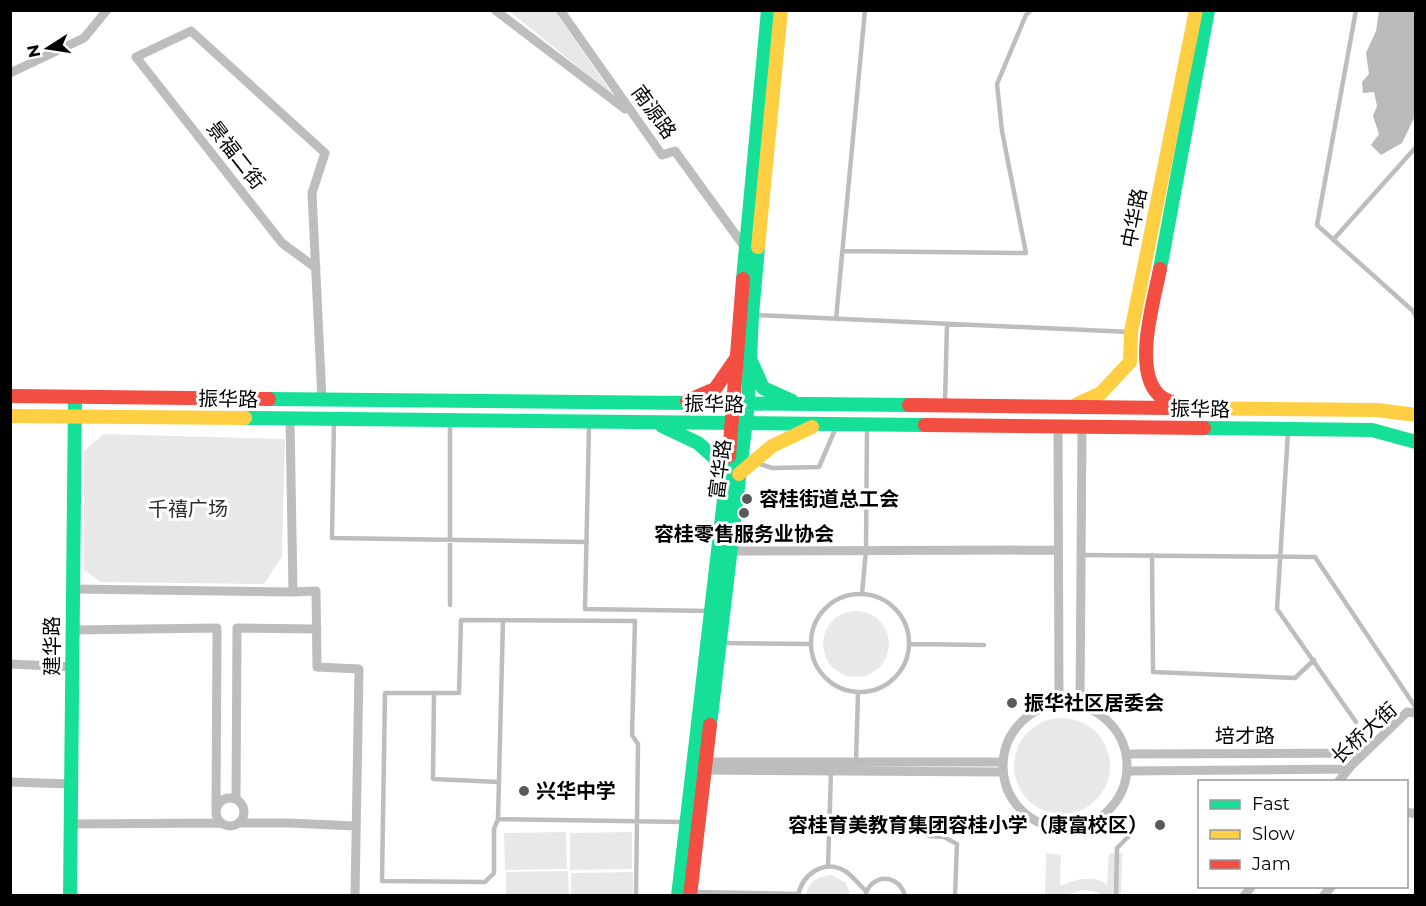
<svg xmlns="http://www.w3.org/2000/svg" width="1426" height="906" font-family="Montserrat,'Noto Sans SC',sans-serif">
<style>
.green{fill:#e8e8e8}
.water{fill:#bababa}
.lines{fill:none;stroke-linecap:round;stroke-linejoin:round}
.lane{stroke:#bdbdbd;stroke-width:4.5}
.street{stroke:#bdbdbd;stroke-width:9}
.fast{stroke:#16e098;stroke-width:14}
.slow{stroke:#ffcf43;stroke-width:14}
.jam{stroke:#f24e42;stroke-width:14}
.poi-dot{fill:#595959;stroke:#fff;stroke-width:2}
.labels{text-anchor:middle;stroke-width:6;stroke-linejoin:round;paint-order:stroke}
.street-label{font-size:20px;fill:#000;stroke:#fff}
.poi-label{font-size:20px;font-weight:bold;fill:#000;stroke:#fff;text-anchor:start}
.park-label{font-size:20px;fill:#2d2d2d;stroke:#fff}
</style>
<rect width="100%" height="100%" fill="#fff"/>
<path class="green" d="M509 11H555L613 95Z
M104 434 285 439 282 556 264 584 101 582 84 570V451Z
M823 644a33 33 0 1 1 66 0a33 33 0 1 1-66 0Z
M1014 766a48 48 0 1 1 96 0a48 48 0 1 1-96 0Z
M566 832 567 869 505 870 504 833Z
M632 832V869L570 870V833Z
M1046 853 1061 855 1060 886C1074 880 1095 874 1107 885L1109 853H1122L1121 895H1101L1096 892 1083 890 1065 895 1045 896Z
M568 871 569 895H506V872Z
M633 872V895H571V873Z
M831 875 845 882 851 895H806C808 882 818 876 831 875Z"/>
<path class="water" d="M1379 11H1416L1415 116 1402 143 1381 155 1371 145 1379 134 1373 116 1377 106 1374 92 1363 93 1362 82 1369 74 1366 53 1376 31Z"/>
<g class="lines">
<path class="lane" d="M1356 10 1317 225 1413 311 1416 317
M1333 240 1416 147
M843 251 1026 253 1002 131 997 84 1026 15 1031 10
M755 315 1130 332
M836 319 865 10
M945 402 947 324
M334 420 332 538 587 542
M589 425 585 609 710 611
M1288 432 1277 609 1356 722
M754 462 772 468 819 467 837 425
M1081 555 1315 557 1416 708
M1152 555 1153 672 1295 678 1314 660
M811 643a49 49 0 1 1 98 0a49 49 0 1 1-98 0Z
M862 594 866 550 867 428
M450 605V422
M720 643 811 644
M909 644 984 645
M434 693 433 779 499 782
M856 761 858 693
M1105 814 1131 834 1117 848 1116 896
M498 819 503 620
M929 836 944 837 957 844 955 896
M828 867 831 771
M693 892 798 894
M636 896 638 744 632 735 635 621 461 620 459 693H385L382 881 485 882 494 873V829L498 819 683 822
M798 896C802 874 824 859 845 871 853 876 859 885 866 891
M865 896C871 873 899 873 905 896"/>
<path class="street" d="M495 10 625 109
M560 10 662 155 675 151 746 249
M10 73 84 38 107 10
M316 268 282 243 136 57 191 31 325 153 312 193 322 399
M290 419 293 592 316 591 317 667 359 669 355 896
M1058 427 1059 703
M730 551 1058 550
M72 589 293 592
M72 630 217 628 216 810
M10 664 72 667
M1003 766a62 62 0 1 1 124 0a62 62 0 1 1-124 0Z
M1080 705 1082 427
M1126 754 1364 753
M705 762H1002
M704 770 1003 772
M1128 771 1348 769
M10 782 71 784
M1338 782 1352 765 1407 712 1416 713
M216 812a14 14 0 1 1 28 0a14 14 0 1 1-28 0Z
M236 799 237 628 317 629
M1406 812 1416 814
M239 823H288L356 826
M70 824 221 823
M1244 896 1252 886
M1323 896 1332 886"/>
<path class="fast" d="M1160 269 1208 10
M743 279 768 10
M752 363 763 388 792 401
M269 399 909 405
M245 418 925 425
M662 426 698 443 727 469
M1204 428 1372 430 1416 442
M710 725 748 403 752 315 758 247
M70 896 75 397
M678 896 729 456"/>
<path class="slow" d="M758 247 781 10
M1077 404 1101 393 1130 362 1131 332 1196 10
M1170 408 1377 410 1416 415
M10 416 245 418
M739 474 772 446 812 427"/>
<path class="jam" d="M1160 269C1154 301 1133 368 1158 394 1163 400 1172 402 1179 405
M10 396 269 399
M687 401 715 389 735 360
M909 405 1170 408
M925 425 1204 428
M729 456 743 279
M690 896 710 725"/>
</g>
<g class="poi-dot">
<circle cx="747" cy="499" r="6"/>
<circle cx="744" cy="513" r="6"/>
<circle cx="1012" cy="703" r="6"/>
<circle cx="524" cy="791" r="6"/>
<circle cx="1160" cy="825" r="6"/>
</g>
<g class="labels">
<g class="street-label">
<text transform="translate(654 112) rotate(54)" y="7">南源路</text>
<text transform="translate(236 155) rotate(52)" y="7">景福二街</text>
<text transform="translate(1134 218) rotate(-79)" y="7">中华路</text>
<text transform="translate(228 399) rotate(1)" y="7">振华路</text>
<text transform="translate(714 404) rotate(1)" y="7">振华路</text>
<text transform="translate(1200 409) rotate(1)" y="7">振华路</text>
<text transform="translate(720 469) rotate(-83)" y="7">富华路</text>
<text transform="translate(52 646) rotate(-90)" y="7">建华路</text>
<text transform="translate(1364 733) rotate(-42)" y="7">长桥大街</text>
<text x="1245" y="743">培才路</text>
</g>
<g class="poi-label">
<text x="759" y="506">容桂街道总工会</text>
<text x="744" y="541" text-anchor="middle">容桂零售服务业协会</text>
<text x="1024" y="710">振华社区居委会</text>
<text x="536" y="798">兴华中学</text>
<text x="1148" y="832" text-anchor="end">容桂育美教育集团容桂小学（康富校区）</text>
</g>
<g class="park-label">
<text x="188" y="516">千禧广场</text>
</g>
</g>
<rect width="1426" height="906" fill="none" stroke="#000000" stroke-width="24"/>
<rect x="1198" y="780" width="210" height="108" fill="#ffffff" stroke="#999999" stroke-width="1.5"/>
<rect x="1210" y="800" width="30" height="9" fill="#16e098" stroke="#999999" stroke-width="1.5"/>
<text x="1252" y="810" font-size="18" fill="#000000">Fast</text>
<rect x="1210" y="830" width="30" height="9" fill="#ffcf43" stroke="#999999" stroke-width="1.5"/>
<text x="1252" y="840" font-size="18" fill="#000000">Slow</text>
<rect x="1210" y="860" width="30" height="9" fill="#f24e42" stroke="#999999" stroke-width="1.5"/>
<text x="1252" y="870" font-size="18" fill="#000000">Jam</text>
<g transform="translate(48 48) rotate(258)" stroke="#ffffff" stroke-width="4.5" paint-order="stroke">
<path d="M0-4.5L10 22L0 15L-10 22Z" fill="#000000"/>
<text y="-9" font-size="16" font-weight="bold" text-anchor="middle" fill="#000000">N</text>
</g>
</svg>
